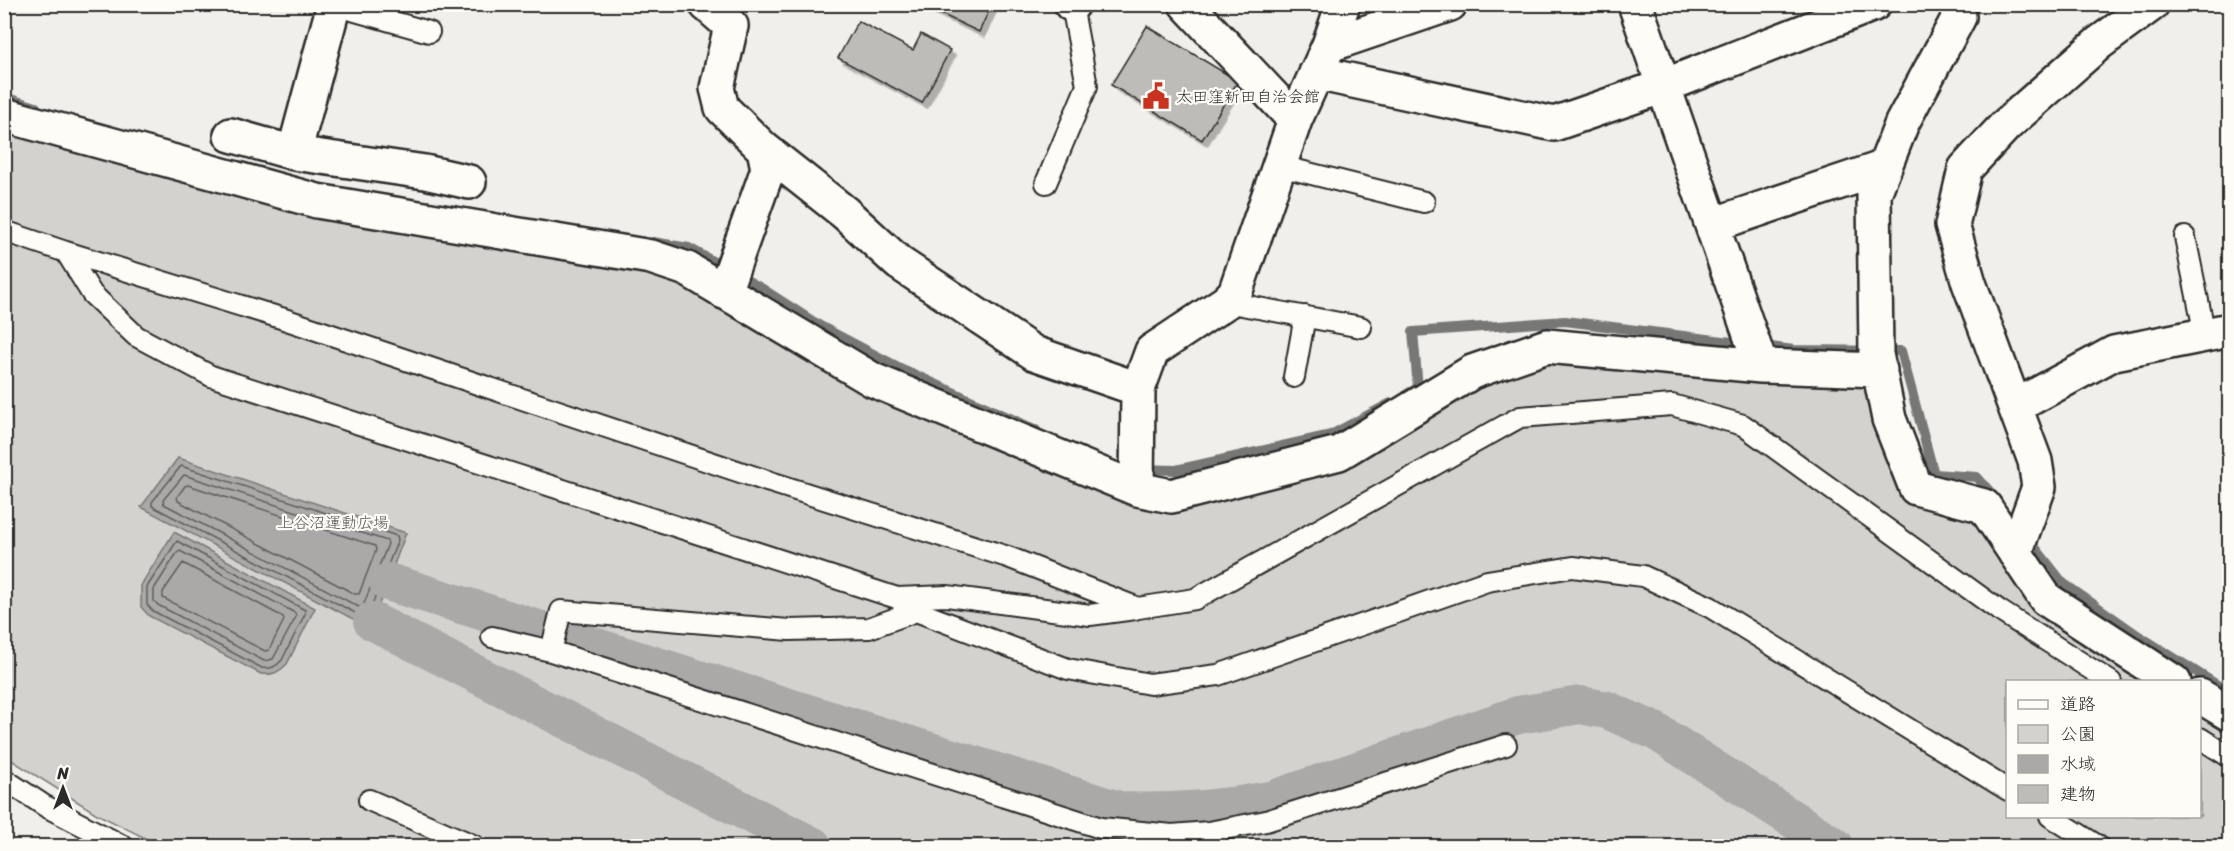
<svg xmlns="http://www.w3.org/2000/svg" width="2234" height="851" font-family="Sriracha,'Klee One',sans-serif">
<style>
.green{fill:#d3d2cf;stroke:#7f7e7d;stroke-width:1.5}
.water{fill:#aaa9a7;stroke:#777775;stroke-width:1.5}
.lines{fill:none;stroke-linecap:round;stroke-linejoin:round}
.shore{stroke:#5e5d5d;stroke-width:1.5}
.stream{stroke:#777775;stroke-width:10}
.canal{stroke:#aaa9a7;stroke-width:38}
.building{fill:#bdbcb8;stroke:#2b2b2b;stroke-width:1.5;filter:url(#shadow)}
.service-casing{stroke:#2b2b2b;stroke-width:24}
.minor-casing{stroke:#2b2b2b;stroke-width:38}
.service{stroke:#fdfcf7;stroke-width:20}
.minor{stroke:#fdfcf7;stroke-width:33}
.labels{text-anchor:middle;stroke-width:4.5;stroke-linejoin:round;paint-order:stroke}
.poi-label{font-size:16px;fill:#2b2b2b;stroke:#fdfcf7;text-anchor:start}
.park-label{font-size:16px;fill:#555554;stroke:#fdfcf7}
</style>
<defs>
<filter id="shadow"><feDropShadow dx="5.5" dy="5.5" stdDeviation="0" flood-color="#0004"/></filter>
</defs>
<rect width="100%" height="100%" fill="#f0efeb"/>
<filter id="ink" filterUnits="userSpaceOnUse"><feTurbulence type="fractalNoise" baseFrequency=".0167" numOctaves="2"/><feDisplacementMap in="SourceGraphic" scale="12" xChannelSelector="R" yChannelSelector="G"/><feConvolveMatrix kernelMatrix="1 2 1 2 8 2 1 2 1" color-interpolation-filters="sRGB"/></filter>
<g filter="url(#ink)">
<path class="green" d="M4 98 724 292 1171 496 1547 346 1880 370 1916 488 1984 506 2015 553 2154 681 2008 682V816H2200V709L2229 727V846H161L97 814 5 756Z"/>
<path class="water" d="M178 458 406 533 370 628 141 507Z
M174 532 315 608 287 664C278 673 273 675 261 674L149 616 141 607V585Z"/>
<g class="lines">
<path class="shore" d="M181 466 397 536 398 540 367 617H363L152 506V502Z
M184 475 387 541 388 544 363 606 359 607 164 504 163 500Z
M188 485 375 546 376 550 359 594H355L178 501 177 497 185 486Z
M177 541 305 610V614L282 660C276 667 271 669 262 668L153 611 147 605V587Z
M180 551 295 613 296 617 273 659 264 661 158 605 154 601V589L177 553Z
M183 563 283 617 284 620 269 650 265 651 163 598V592Z"/>
<path class="stream" d="M4 97 36 107
M653 242 689 248 761 288 820 326 898 367 1036 430
M1407 394 1418 388 1413 332 1565 321 1794 350 1901 351 1934 474 1977 477 1998 501
M1139 469 1176 470 1331 435 1391 403
M2026 536 2063 583 2139 636 2230 693"/>
<path class="canal" d="M388 582 1122 811C1173 813 1221 809 1271 800L1518 715 1580 705 1607 710 1655 731 1835 846
M372 621 813 846"/>
</g>
<path class="building" d="M920 4H992L979 32Z
M858 21 913 50 921 34 950 50 922 103 838 58Z
M1147 26 1238 81 1202 140 1111 85Z"/>
<g class="lines">
<defs>
<path id="service" d="M334 5 429 32
M1280 166 1424 202
M1046 183 1087 86 1072 5
M4 231 66 252 281 318 767 481 1008 557 1138 608 1195 599 1520 417 1672 405 1743 425 2000 611 2111 682
M2185 237 2205 335
M66 252 92 294 136 336 211 376 897 598 916 611 1068 669 1150 684 1218 675 1487 581 1573 567 1643 576 1710 607 2008 790
M1226 302 1361 327
M1294 377 1305 316
M897 598 947 596 1090 615 1135 609
M492 637 551 651 1101 828 1172 835 1209 832 1266 821 1506 745
M551 651 561 611 789 630 869 628 916 611
M2200 738 2230 757
M4 779 45 806 123 846
M369 800 475 846
M2050 816 2098 846"/>
<path id="minor" d="M706 4 731 26 717 88 722 108 764 149 845 213 899 263 1034 353 1138 389
M1071 4H1073
M1186 4 1295 120
M1635 4 1761 366
M1957 4 1959 17 1902 123 1874 194 1876 354 1889 419 1916 488 1984 506 2046 599 2174 682
M1329 45 1450 4
M1316 73 1554 124 1664 86 1874 4
M4 115 317 201 651 257 687 269 873 380 1137 489 1171 496 1339 453 1472 372 1547 346 1761 366 1880 370
M231 135 294 153 425 172 469 182
M294 153 334 4
M1712 225 1885 167
M724 292 768 169 764 149
M2016 406 2114 353 2230 330
M1137 489 1138 389 1152 351 1226 302 1235 293 1295 120 1329 45 1343 4
M2015 553 2039 487 2035 461 1969 283 1952 225 1965 169 2005 126 2099 43 2152 4
M2200 696 2230 714"/>
</defs>
<use href="#service" class="service-casing"/>
<use href="#minor" class="minor-casing"/>
<use href="#service" class="service"/>
<use href="#minor" class="minor"/>
</g>
</g>
<defs>
<symbol id="civic-bare" viewBox="-9 -9 18 18"><path d="M-.6-6.5H3V-4.5H.6V-3L4-1V1h2V6H-6V1h2V-1L-.6-3ZM-1.2 2.5V6h2.4V2.5Z" fill="#c8321e" stroke="#fdfcf7" stroke-width="2.5" paint-order="stroke"/></symbol>
</defs>
<g fill-rule="evenodd">
<use href="#civic-bare" x="1137" y="77" width="38" height="38"/>
</g>
<g class="labels">
<g class="poi-label">
<text x="1176" y="102">太田窪新田自治会館</text>
</g>
<g class="park-label">
<text x="333" y="528">上谷沼運動広場</text>
</g>
</g>
<rect width="2234" height="851" fill="none" stroke="#fdfcf7" stroke-width="24"/>
<rect x="12" y="12" width="2210" height="827" fill="none" stroke="#2b2b2b" stroke-width="2" filter="url(#ink)"/>
<rect x="2006" y="680" width="195" height="138" fill="#fdfcf7" stroke="#a9a8a5" stroke-width="1.5"/>
<rect x="2018" y="700" width="30" height="9" fill="#fdfcf7" stroke="#a9a8a5" stroke-width="1.5"/>
<text x="2060" y="710" font-size="18" fill="#2b2b2b">道路</text>
<rect x="2018" y="725" width="30" height="18" fill="#d3d2cf" stroke="#a9a8a5" stroke-width="1.5"/>
<text x="2060" y="740" font-size="18" fill="#2b2b2b">公園</text>
<rect x="2018" y="755" width="30" height="18" fill="#aaa9a7" stroke="#a9a8a5" stroke-width="1.5"/>
<text x="2060" y="770" font-size="18" fill="#2b2b2b">水域</text>
<rect x="2018" y="785" width="30" height="18" fill="#bdbcb8" stroke="#a9a8a5" stroke-width="1.5"/>
<text x="2060" y="800" font-size="18" fill="#2b2b2b">建物</text>
<g transform="translate(63 788)" stroke="#fdfcf7" stroke-width="4.5" paint-order="stroke">
<path d="M0-4.5L10 22L0 15L-10 22Z" fill="#2b2b2b"/>
<text y="-9" font-size="16" font-weight="bold" text-anchor="middle" fill="#2b2b2b">N</text>
</g>
</svg>
